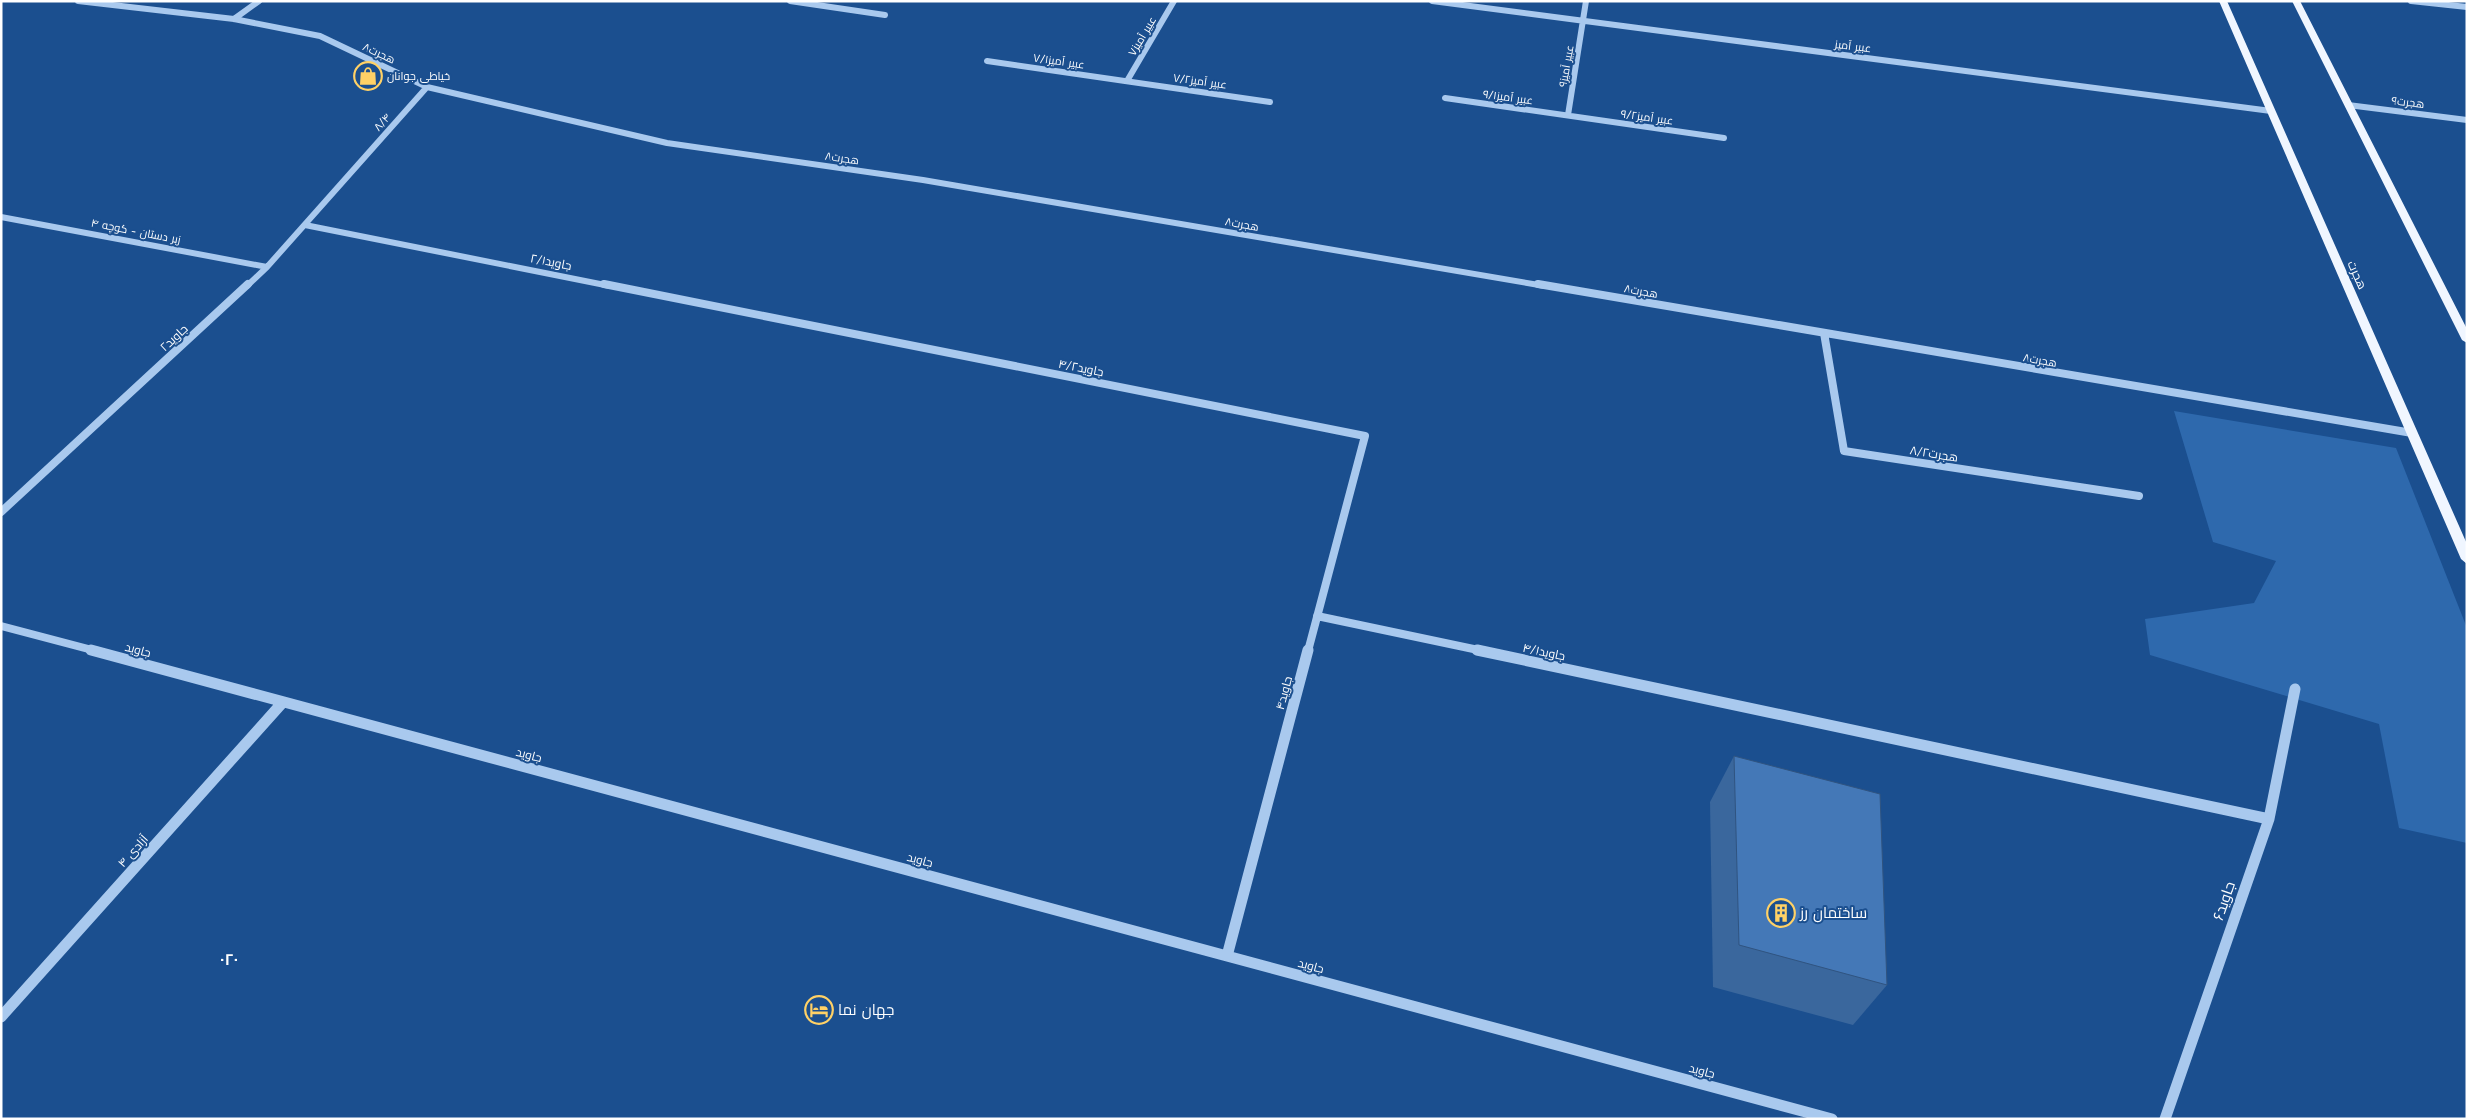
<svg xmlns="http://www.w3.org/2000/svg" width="2468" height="1120" font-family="'Work Sans',Cairo,sans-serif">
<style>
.green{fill:#2e69ad}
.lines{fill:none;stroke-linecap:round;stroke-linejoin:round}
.minor-far2{stroke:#a9c9ee;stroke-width:6}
.minor-far1{stroke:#a9c9ee;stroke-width:8}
.minor{stroke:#a9c9ee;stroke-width:11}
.major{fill:#f0f6ff;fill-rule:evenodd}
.wall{fill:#3a679d}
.building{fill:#4478b7;stroke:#305480}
.labels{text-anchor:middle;stroke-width:4;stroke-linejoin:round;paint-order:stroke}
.far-street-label{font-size:11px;fill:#fff;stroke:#1b4f8f}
.far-poi-label{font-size:11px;fill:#fff;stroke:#1b4f8f;text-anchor:start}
.street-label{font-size:12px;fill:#fff;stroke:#1b4f8f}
.near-street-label{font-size:15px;fill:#fff;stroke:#1b4f8f}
.near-poi-label{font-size:15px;fill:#fff;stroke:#1b4f8f;text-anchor:start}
.near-neighbourhood-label{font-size:16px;font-weight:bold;fill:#fff;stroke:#1b4f8f}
</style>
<rect width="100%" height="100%" fill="#1b4f8f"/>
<path class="green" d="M2174 411 2396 448 2467 628V843L2399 828 2379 724 2150 655 2145 619 2254 603 2276 561 2213 542Z"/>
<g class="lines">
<path class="minor-far2" d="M78 1 234 19 320 36 427 87 667 143 923 180 1545 286
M790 1 885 15
M1432 1 2271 111
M2411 1 2467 7
M234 19 259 1
M987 61 1270 102
M1127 81 1174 1
M1445 98 1724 138
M2348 105 2467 120
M1568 115 1586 1
M1 217 267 267
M305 225 610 286
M247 286 267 267 427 87"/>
<path class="minor-far1" d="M604 284 1365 436 1308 651
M1538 284 2412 433
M1824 333 1844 451 2139 496
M1 512 248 284
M1317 616 1483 651
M1 626 96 651"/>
<path class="minor" d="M91 650 1832 1119
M1477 650 2269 819
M1227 956 1308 650
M1 1017 283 702
M2165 1119 2269 819 2295 689"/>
<path class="major" d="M2219 1H2227L2467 544V564L2461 559Z
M2292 1H2300L2467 329V343L2462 340Z"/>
</g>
<path class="wall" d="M1734 756 1887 985 1853 1025 1713 987 1710 802Z"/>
<path class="building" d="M1734 756 1880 794 1887 985 1739 945Z"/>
<defs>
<symbol id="shop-ring" viewBox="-11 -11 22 22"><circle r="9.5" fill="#1b4f8f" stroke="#ffd166" stroke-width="1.5"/><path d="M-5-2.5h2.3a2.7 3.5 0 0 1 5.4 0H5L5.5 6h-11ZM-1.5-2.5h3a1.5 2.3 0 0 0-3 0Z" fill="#ffd166"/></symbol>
<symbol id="building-ring" viewBox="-11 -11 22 22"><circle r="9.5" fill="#1b4f8f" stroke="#ffd166" stroke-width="1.5"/><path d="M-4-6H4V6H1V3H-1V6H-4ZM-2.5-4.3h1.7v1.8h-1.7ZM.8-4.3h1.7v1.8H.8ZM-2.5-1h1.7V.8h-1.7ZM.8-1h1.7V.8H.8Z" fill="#ffd166"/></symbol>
<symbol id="hotel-ring" viewBox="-11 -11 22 22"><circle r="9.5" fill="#1b4f8f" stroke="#ffd166" stroke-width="1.5"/><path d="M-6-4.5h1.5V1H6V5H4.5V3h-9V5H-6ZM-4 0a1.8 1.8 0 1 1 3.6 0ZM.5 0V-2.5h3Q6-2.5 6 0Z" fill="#ffd166"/></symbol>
</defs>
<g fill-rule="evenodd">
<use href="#shop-ring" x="352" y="60" width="32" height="32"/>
<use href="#building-ring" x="1765" y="897" width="32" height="32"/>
<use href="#hotel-ring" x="803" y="994" width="32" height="32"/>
</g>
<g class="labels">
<g class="far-street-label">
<text transform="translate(1142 36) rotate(-59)" y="4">۷عبیر آمیز</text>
<text transform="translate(1853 46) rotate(7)" y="4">عبیر آمیز</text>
<text transform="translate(379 53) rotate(25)" y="4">هجرت۸</text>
<text transform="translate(1059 61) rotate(8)" y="4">۷/۱عبیر آمیز</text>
<text transform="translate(1566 66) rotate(-80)" y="4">عبیر آمیز۹</text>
<text transform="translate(1200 81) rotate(8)" y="4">۷/۲عبیر آمیز</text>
<text transform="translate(1508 97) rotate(8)" y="4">۹/۱عبیر آمیز</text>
<text transform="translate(2408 102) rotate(7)" y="4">هجرت۹</text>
<text transform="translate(1647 117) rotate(8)" y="4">۹/۲عبیر آمیز</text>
<text transform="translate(382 122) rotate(-49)" y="4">۸/۴</text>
<text transform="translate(842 158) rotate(8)" y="4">هجرت۸</text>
<text transform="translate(1242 224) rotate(10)" y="4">هجرت۸</text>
<text transform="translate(136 231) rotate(11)" y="4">زبر دستان - کوچه ۴</text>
<text transform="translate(1641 291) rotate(10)" y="4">هجرت۸</text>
<text transform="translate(2040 360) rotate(10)" y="4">هجرت۸</text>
</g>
<g class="far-poi-label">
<text x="387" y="80">خیاطی جوانان</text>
</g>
<g class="street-label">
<text transform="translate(551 262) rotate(11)" y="4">۲/۱جاوید</text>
<text transform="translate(2357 275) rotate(66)" y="4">هجرت</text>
<text transform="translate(174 338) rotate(-43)" y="4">۲جاوید</text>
<text transform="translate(1081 368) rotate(11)" y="4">۴/۲جاوید</text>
<text transform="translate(1934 454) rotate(9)" y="4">هجرت۸/۲</text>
<text transform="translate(138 650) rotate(15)" y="4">جاوید</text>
<text transform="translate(1544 652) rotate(12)" y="4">۴/۱جاوید</text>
<text transform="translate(1284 693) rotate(-75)" y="4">۴جاوید</text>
<text transform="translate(529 755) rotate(15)" y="4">جاوید</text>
<text transform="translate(133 851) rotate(-48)" y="4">۴ آزادی</text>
<text transform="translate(920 860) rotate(15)" y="4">جاوید</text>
<text transform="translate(1311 966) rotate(15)" y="4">جاوید</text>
<text transform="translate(1702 1071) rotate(15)" y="4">جاوید</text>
</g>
<g class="near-street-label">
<text transform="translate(2224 901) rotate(-71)" y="5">۶جاوید</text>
</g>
<g class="near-poi-label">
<text x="1800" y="918">ساختمان رز</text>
<text x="838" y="1015">جهان نما</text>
</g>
<g class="near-neighbourhood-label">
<text x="229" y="965">۰۲۰</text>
</g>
</g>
<rect width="2468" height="1120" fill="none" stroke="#ffffff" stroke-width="5"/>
</svg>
